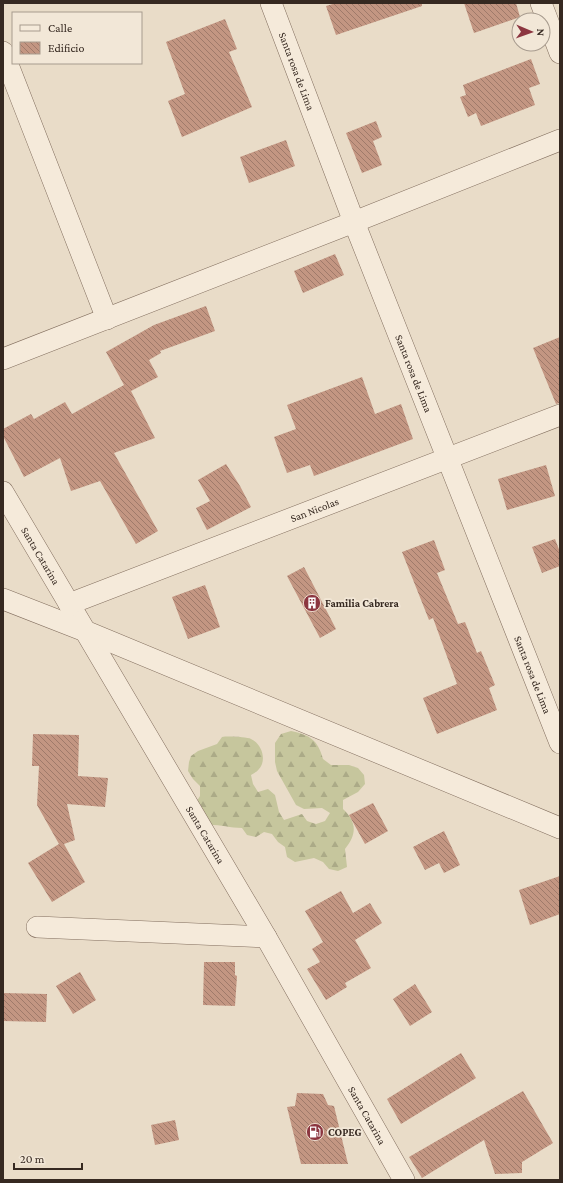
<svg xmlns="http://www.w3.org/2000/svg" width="563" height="1183" font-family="'Crimson Pro',serif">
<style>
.forest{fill:url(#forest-firs)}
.building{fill:url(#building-back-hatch)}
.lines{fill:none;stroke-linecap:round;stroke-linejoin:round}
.minor-casing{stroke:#836f5f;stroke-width:22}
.minor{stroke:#f5eada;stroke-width:21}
.labels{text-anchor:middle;stroke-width:3.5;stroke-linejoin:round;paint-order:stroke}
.street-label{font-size:11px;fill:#362921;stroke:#f2e7d7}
.poi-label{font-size:11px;font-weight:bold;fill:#362921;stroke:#f2e7d7;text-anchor:start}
</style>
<defs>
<pattern id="forest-firs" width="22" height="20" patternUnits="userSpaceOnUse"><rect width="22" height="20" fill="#c6c69d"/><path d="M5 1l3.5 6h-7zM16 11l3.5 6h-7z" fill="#abaa87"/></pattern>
<pattern id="building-back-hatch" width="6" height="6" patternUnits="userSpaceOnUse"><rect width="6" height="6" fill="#c39682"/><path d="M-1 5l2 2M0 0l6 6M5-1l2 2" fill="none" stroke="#9f7a6a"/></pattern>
</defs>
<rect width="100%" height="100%" fill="#e9dcc8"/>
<path class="forest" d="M291 731C310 735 318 740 323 759L331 765H349L358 768 364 775 365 784 358 792 343 800V809C357 822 357 834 345 849L347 867 338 871 329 869 323 862 314 858 295 862 287 857 285 847 278 842 272 834 264 832 256 837 247 835 242 828C229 828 218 824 206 825L195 804 200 796V786L193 779 188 771 189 762 191 756 198 751 217 744 222 737C228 736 247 737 251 739 262 744 267 760 259 769 257 772 254 773 251 775L253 784 258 792 268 789 275 795 279 812 284 820 302 814 307 821 316 824 325 821 330 813 322 808 304 809 296 805 277 771 275 762V743L281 734Z"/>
<path class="building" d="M336 3H422V6L336 35 326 6Z
M464 3H516L520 17 474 33Z
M225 19 237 49 229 52 252 107 182 137 168 101 185 94 166 42Z
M531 59 540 84 529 88 535 105 481 126 476 113 468 117 460 97 466 95 463 85Z
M376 121 382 137 373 141 382 165 362 173 346 133Z
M286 140 295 166 249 183 240 157Z
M335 254 344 275 303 293 294 271Z
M206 306 215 331 160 351 161 353 149 360 158 377 131 391 155 438 114 453 158 531 136 544 100 481 71 491 60 458 24 477 3 436V429L31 414 34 419 65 402 72 414 124 385 106 352 154 325Z
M560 337V403L556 404 533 348Z
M362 377 375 414 401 404 413 439 314 476 310 465 287 473 274 437 296 429 287 405Z
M226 464 240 486 251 507 207 530 196 508 210 501 198 480Z
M546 465 555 496 507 510 498 479Z
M555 539 560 552V566L542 573 532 547Z
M434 540 445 570 437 573 458 624 465 622 477 653 481 651 495 685 489 688 497 710 437 734 423 698 457 684 433 618 429 620 402 552Z
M304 567 336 629 320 638 287 576Z
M205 585 220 627 188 639 172 597Z
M33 734 79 735 78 776 108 778 105 807 67 804 75 840 64 844 85 882 52 902 28 863 59 844 37 805 39 766H32Z
M373 803 388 831 365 844 349 815Z
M444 831 460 865 444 873 439 863 425 870 413 847Z
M560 876V914L530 925 519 890Z
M341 891 353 913 370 903 382 923 355 940 371 968 345 983 347 987 326 1000 307 969 320 962 312 949 323 942 305 911Z
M204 962H235V975L237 976 235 1006 203 1005Z
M80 972 96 1000 73 1014 56 986Z
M415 984 432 1012 410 1026 393 999Z
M3 993 47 994 46 1022 3 1021Z
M461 1053 476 1078 401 1124 387 1099Z
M523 1091 553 1143 522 1162V1173L495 1174 484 1140 422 1178 409 1157Z
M297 1093 323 1094 328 1105 334 1106 348 1164H301L287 1107 295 1106Z
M175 1120 179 1140 155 1145 151 1125Z"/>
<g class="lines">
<defs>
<g id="minor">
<path id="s1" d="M271 3 354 222 560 743"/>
<path d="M541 3 560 53"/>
<path d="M3 52 107 319"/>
<path d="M3 359 354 222 560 140"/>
<path id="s2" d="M3 492 266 937 404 1180"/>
<path d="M3 599 85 631 560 828"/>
<path id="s3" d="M69 604 560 415"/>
<path d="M37 927 266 937"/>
</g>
</defs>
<use href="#minor" class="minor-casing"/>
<use href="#minor" class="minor"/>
</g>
<defs>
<symbol id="building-disc" viewBox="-11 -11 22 22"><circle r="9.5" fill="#8c3640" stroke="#f2e7d7"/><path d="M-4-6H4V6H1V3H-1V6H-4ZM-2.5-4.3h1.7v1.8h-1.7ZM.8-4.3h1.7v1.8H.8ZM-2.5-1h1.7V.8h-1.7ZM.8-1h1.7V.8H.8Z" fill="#fff"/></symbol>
<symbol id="fuel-disc" viewBox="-11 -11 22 22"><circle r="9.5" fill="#8c3640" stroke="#f2e7d7"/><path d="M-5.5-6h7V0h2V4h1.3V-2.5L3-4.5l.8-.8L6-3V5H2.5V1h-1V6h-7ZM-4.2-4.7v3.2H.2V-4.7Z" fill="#fff"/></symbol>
</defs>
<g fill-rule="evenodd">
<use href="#building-disc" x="302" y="593" width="20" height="20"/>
<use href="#fuel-disc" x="305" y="1122" width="20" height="20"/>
</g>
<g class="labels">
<g class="street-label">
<text dy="4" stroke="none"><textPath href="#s1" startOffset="73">Santa rosa de Lima</textPath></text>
<text dy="4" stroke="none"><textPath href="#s1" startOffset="397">Santa rosa de Lima</textPath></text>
<text dy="4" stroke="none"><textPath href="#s3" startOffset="263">San Nicolas</textPath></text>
<text dy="4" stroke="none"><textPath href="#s2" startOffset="74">Santa Catarina</textPath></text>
<text dy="4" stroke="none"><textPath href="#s1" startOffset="721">Santa rosa de Lima</textPath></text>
<text dy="4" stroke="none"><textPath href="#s2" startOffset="398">Santa Catarina</textPath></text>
<text dy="4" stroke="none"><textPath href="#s2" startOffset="722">Santa Catarina</textPath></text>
</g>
<g class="poi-label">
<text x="325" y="607">Familia Cabrera</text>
<text x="328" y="1136">COPEG</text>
</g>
</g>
<rect width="563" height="1183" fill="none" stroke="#362921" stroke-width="8"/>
<rect x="12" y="12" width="130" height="52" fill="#f2e7d7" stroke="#a79b8e"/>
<rect x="20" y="25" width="20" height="6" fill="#f5eada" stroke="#a79b8e"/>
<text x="48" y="32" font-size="12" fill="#362921">Calle</text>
<rect x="20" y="42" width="20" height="12" fill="url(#building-back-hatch)" stroke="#a79b8e"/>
<text x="48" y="52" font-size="12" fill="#362921">Edificio</text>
<g transform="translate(531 32) rotate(92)"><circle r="19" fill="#f2e7d7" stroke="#a79b8e"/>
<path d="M0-3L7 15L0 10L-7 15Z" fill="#8c3640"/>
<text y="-6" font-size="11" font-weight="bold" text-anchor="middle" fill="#362921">N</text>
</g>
<path d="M14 1163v6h68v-6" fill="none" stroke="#362921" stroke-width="2"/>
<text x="20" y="1163" font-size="12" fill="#362921" stroke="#f2e7d7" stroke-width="3" paint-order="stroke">20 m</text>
</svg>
